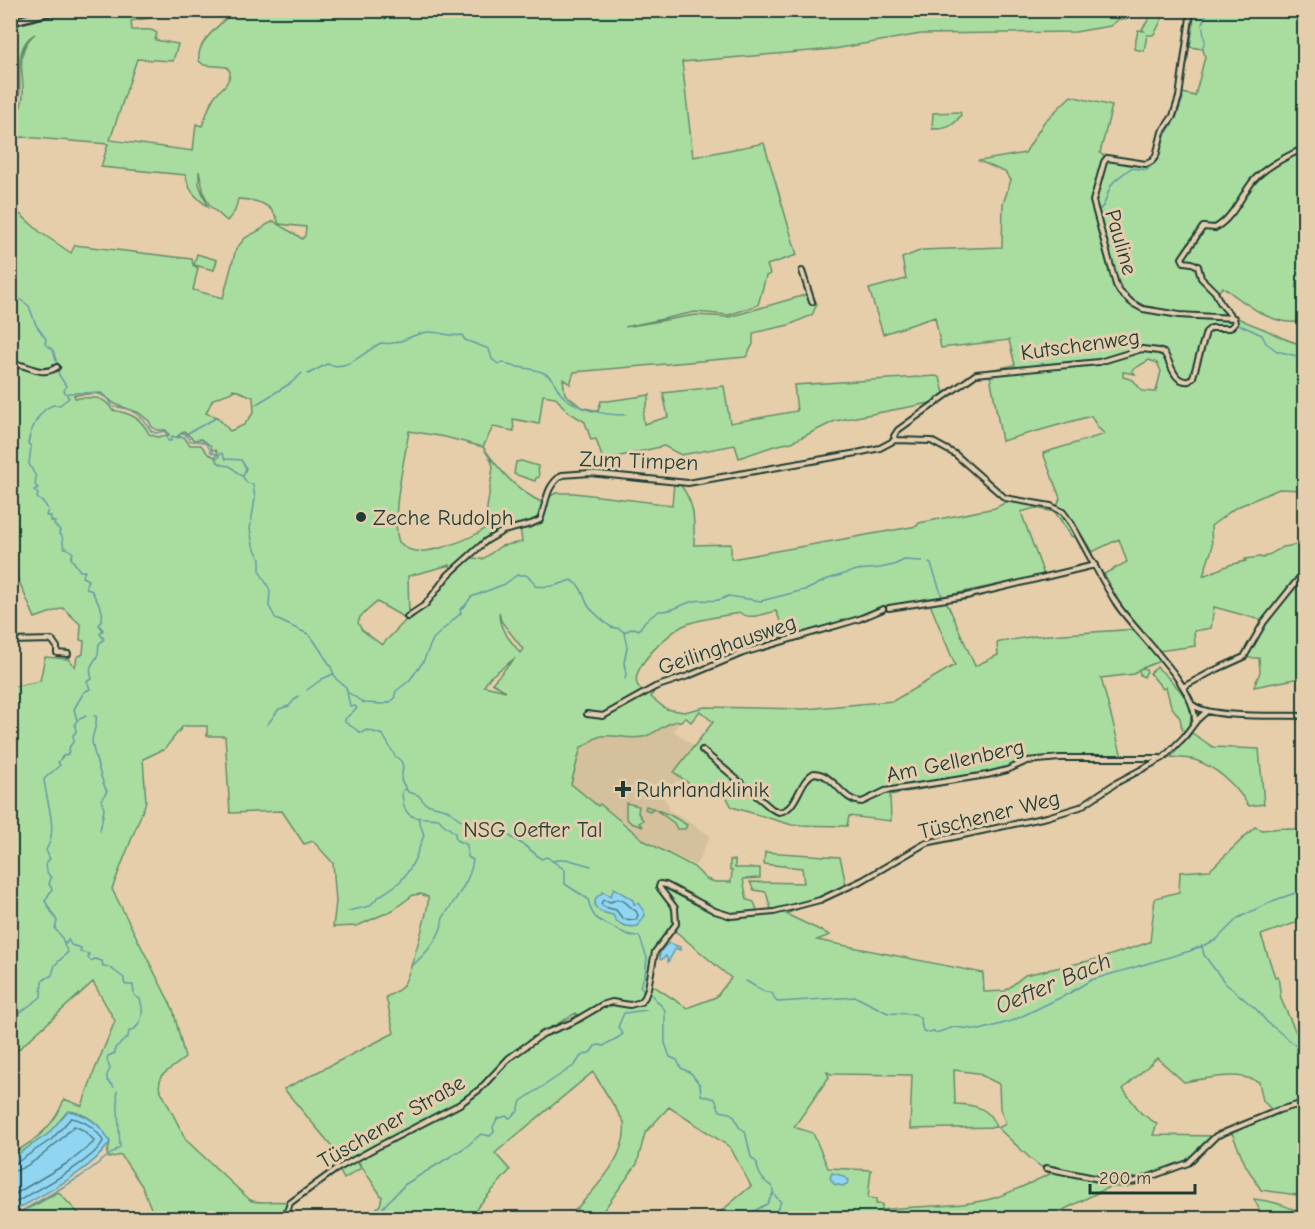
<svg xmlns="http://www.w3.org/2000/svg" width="1315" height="1229" font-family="'Comic Neue',sans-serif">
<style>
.built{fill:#d5c09d}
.green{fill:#a9dda0;stroke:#648d6a;stroke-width:1.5;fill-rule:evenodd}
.water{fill:#90d6f2;stroke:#6399a6;stroke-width:1.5}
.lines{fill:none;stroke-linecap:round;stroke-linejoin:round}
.shore{stroke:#4c7a80;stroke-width:1.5}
.stream{stroke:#6399a6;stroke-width:1.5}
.minor-casing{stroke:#1f3d34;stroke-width:8}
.secondary-casing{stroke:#1f3d34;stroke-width:10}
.minor{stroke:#e4ceae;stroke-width:4}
.secondary{stroke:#e4ceae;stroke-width:5}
.poi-dot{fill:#1f3d34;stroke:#e4ceae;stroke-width:2}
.labels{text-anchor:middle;stroke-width:6;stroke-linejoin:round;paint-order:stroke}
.street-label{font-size:22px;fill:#1f3d34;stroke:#e4ceae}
.poi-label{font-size:22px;fill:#1f3d34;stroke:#e4ceae;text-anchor:start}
.park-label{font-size:22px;fill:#264539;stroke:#e4ceae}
.water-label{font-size:24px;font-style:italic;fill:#25453e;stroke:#e4ceae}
</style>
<rect width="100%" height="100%" fill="#e7ceaa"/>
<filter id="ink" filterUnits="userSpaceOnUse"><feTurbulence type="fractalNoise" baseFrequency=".0167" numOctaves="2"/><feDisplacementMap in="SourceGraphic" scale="12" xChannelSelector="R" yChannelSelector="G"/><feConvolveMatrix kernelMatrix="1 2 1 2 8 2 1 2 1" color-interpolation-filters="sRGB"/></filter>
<g filter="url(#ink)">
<path class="built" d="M681 721 674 731 694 746 674 772 682 779 679 782 677 781 662 796 669 805 668 810 687 820 710 836 697 864 694 865 642 838 626 823 600 804 598 806 571 784 581 747 588 745 595 738 603 736 630 738 671 722Z"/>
<path class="green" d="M98 11H192L131 21 132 30C142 31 148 27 157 33L155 40 178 44 173 61 137 59 110 140 193 151 196 124 202 126C206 117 209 105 214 97 221 88 230 84 230 72L227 67 204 65 199 61C196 43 216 29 227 17L224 11H1132L1126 19 1118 20 1110 26 1075 32 921 34 834 49 682 62 693 157 764 143 797 255 767 265 770 274 766 276 758 305 729 315 695 312 625 327 695 315 729 317 812 293 817 304 812 315 789 325 753 333V344L746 357 574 372 570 384 563 379 565 394 581 407 598 411 601 401H608L650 395 643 415 644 424 668 417 663 393 724 386 730 423 797 411 794 385 936 376 940 378 944 393 930 403 835 421 792 442 774 446 739 458 735 445 681 455 664 446 603 460 596 439 591 440 585 422 567 411 555 397 543 395 539 424 513 419 514 431 493 427 483 447C500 471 516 490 543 503L545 499 556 493H574L672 505 674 483 680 484C696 506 694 519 694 545L731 544V559L917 526 919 523 995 508 1003 504 1005 501 1047 506 1062 512 1077 535 1072 537 1055 512 1035 508 1021 512 1044 575 944 596 975 666 998 655 997 643 1000 642 1035 636 1137 629 1116 603 1107 585 1110 584 1104 574 1127 562 1119 539 1092 552 1073 521 1057 507 1060 498 1043 453 1105 434 1098 428 1091 416 1002 441 989 370 1015 365 1009 340 941 348 935 317 883 334 869 289 906 279 902 258 922 250 1002 247 1003 204 1011 180 1005 172 979 161 1025 153 1044 122 1071 96 1112 106 1100 153 1104 156 1146 166 1151 164 1158 156 1164 134 1174 117 1182 93 1195 96 1205 57 1203 49 1190 47 1195 11H1304V321C1273 328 1247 304 1223 287L1219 291C1219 315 1247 322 1264 329 1278 336 1289 342 1304 345V490L1279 489 1235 508 1211 526 1212 549 1203 576 1229 565 1246 561 1245 559 1260 557 1263 558 1283 547 1304 544V638L1300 678 1254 687 1260 672 1259 658H1246L1265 621 1214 607 1211 628 1194 631 1195 646 1158 651 1138 630 1160 661 1140 669 1144 668 1147 671 1144 677 1140 675 1139 669 1134 674 1101 678 1122 757 1060 758 1023 761 1008 770 986 777 890 795 891 821 849 816 847 826 792 825 732 807 725 794 692 786 674 772 713 722 700 711 691 722 685 717 681 721C666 721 659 732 646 736 632 741 616 734 602 736 593 737 589 745 581 747L571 784 598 806 600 804 645 841 694 867 706 879 715 882H731L732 870H730V860H735V868H760V878L743 879 747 900 754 902 759 915 772 913 766 892 754 890 750 882 804 883 802 868 764 864 765 852 840 857 847 889 786 914 830 935 817 940 983 973 984 992 1005 991 1025 975 1102 958 1150 942 1155 898 1179 892 1180 872 1210 870 1255 827 1262 830 1282 828 1304 831V920L1261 935 1275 977 1278 976 1281 999 1298 1037H1304V1196L1261 1190 1246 1166 1231 1131 1274 1112 1263 1101 1259 1082C1236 1071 1209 1078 1184 1082L1157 1058 1123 1089 1141 1113 1157 1124 1153 1135 1216 1136 1184 1165 1152 1175 1127 1187H1109L1065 1209 1054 1218H713L751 1186 730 1147 669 1107 645 1133 637 1164 598 1218H568C590 1193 629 1159 624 1122L593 1072 495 1153 510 1170 476 1209 485 1218H366L380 1205 382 1197 356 1158 460 1105C485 1089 502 1063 527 1045 545 1033 564 1029 583 1021L576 1013 545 1031 509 1058 469 1098 346 1163 284 1089 394 1033 386 997C390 995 398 991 402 987 409 979 430 906 428 897L421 894 413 895 393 910 357 926 333 927 336 902 333 863 313 841 304 844 282 811 230 813 225 736H207V726H183L163 751 162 750 143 759 146 802 112 889 173 1009 185 1058 161 1076 159 1087 186 1140 250 1200C260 1205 276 1199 290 1203L287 1208 266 1218H155L142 1186 121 1155 109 1158 107 1154 110 1142C101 1125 88 1113 68 1111L48 1134 11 1159V1154C34 1142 56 1125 64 1099L82 1106 94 1072 115 1021 93 982 11 1056 10 955 13 947 10 946 11 687 40 681 45 657 68 659 75 667 77 657 83 654 84 641 80 640 81 625 63 608 35 618 11 563V210L21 215 40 232 71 253 75 245 192 259 193 265 198 268 193 290 223 298 236 249 245 238 262 229 266 225 274 221C282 229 293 231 302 239L305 236 306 227 279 224C273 203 257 200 238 199L235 211 227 221 210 206 204 194 199 171V184L208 207C197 198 187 190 186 175L101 167 108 144 23 137 11 140 10 122C35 100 15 72 24 49 26 43 30 38 35 34 9 48 26 86 17 110H18L11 120V27L45 17ZM1149 360 1157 363 1161 371 1156 392 1142 391 1133 380 1123 377V372L1135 374 1132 370ZM233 389 253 397 254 412 244 425 230 431 217 417 206 413 213 399 232 392ZM101 393 115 404 139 413 149 421 152 427 157 430H166L169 435 157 437 149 434C141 417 129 413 112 410 104 394 90 398 75 398L74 395ZM184 431 194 440 201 439 211 446 212 450H216L219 457 217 458 208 454 201 445H190L184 437H177ZM409 431 445 437 483 447 491 460 493 467 484 529C471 539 427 556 411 550 406 549 403 545 399 542 390 517 405 458 409 431ZM520 526 522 542 501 546 483 559 471 558C447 577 435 601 411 619L409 617 408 576 450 565 451 569C475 550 488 531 520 526ZM377 602 407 619 382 645 362 630 358 623 360 617ZM930 604 955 665 893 701 805 709 705 707 684 712 666 709 651 697 654 691 647 694C644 691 638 688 637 684 631 667 670 631 685 625 703 618 722 616 740 613 750 620 764 614 776 611L786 635 773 642 770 646 854 622 879 611ZM499 612 501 621 523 649 520 653C510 638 499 632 499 612ZM515 658 492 683 506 691 484 686 490 677ZM674 930 731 978 716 997 687 1008 649 983 654 954 661 943ZM954 1070 977 1073 999 1084 1000 1108 1006 1124 998 1128 1031 1159 1050 1174C1032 1182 1013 1192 994 1198 959 1208 919 1205 882 1210V1204H876V1199L868 1198 871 1170 828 1168 813 1133 794 1127 829 1077 827 1072 831 1074 912 1075 910 1129 996 1127C989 1107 975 1105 955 1104Z
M1142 11H1167C1160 18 1160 27 1153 35H1147L1144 51 1134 49 1138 30 1144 31 1142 29 1149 19 1147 12Z
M960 112 961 115C953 127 946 129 932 129L933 113Z
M197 254 217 260 214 270 194 265Z
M521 461 538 466 539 477 536 478 535 481 514 474 516 462Z
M1157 667C1173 683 1204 707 1185 732L1182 729 1180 718 1171 706 1166 687 1163 689 1150 673Z
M1192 733 1213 747 1259 749 1264 804 1249 806C1236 786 1218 768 1195 760 1187 758 1178 758 1171 757Z
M626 803 639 806 638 813 643 820 639 823 643 827 631 823 626 818Z
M646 806 670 815 687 825 685 829H677L674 823 653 808 650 811 645 809Z
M356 1160 361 1168 344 1179 339 1170Z
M58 1192 83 1218H11V1216L37 1204Z
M1254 1199C1273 1201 1288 1205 1304 1215V1218H1264Z"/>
<path class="water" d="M614 888 633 900 634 904 638 903 643 910 645 915 638 926C628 928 616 925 613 915 604 913 591 911 596 898L603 892 611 896Z
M669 943 680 947V950L676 948 668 962 666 956 661 960C656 954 664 947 669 943Z
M68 1111C88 1114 101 1125 110 1142 90 1173 42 1194 11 1213V1159L48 1134Z
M832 1173 840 1175 849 1180 848 1183 843 1186 834 1184 830 1178Z"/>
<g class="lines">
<path class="shore" d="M617 899C626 899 629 908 636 911L638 915 636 920 623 919 616 910 604 907 601 904 603 900 611 902Z
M10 1164 16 1163 52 1139 71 1118C84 1120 97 1129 103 1141 95 1161 31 1193 10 1206
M10 1172C29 1170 61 1140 74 1126L83 1130 94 1140 93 1143 71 1161 10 1197"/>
<path class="stream" d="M1202 48 1205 42 1202 24 1208 10
M10 116 19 96
M1108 248 1099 210C1107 205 1106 193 1112 184 1116 178 1125 173 1131 168L1147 170 1158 159 1164 137 1176 118 1183 98
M10 281 14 295 29 306 36 325 46 339 45 344 53 350 57 364
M1129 304 1142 310
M1146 311 1179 318 1229 321
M1240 325 1262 335 1266 343 1277 351 1300 357 1304 361
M58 369 59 375 66 386 64 391 69 398 60 405C42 402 31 428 28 443L31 447 29 464 36 477 35 485 38 488 34 490 38 494 37 498 45 504 48 510 46 516H51V521L55 522 54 525 60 530 59 534 62 536 64 548H67L73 553 71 558 80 571H85L82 577 88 580 86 585 87 589 92 591C97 604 108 612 99 625L103 630 100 634 104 639 99 644C98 647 99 651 98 654 95 664 87 663 92 679L87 681 90 689 84 692 74 709 77 720 75 724 76 732 73 735 74 741 70 746 68 754 63 756 58 762 60 765 44 779C46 801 59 830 46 850L50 859 46 863 47 872 51 878 49 884 52 889 45 901 57 921 55 929 61 936 64 943 66 944 68 939 71 945 81 948 80 952 89 954 88 958 91 961 95 959 102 961 103 966 109 967 124 978V982L126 985H133L134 995 140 999C144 1011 143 1023 132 1031H129L128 1037 115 1048V1053L108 1056 107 1059 110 1069 107 1075V1080L114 1087
M308 374 327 364C348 372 363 352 381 343 401 346 409 334 428 332 440 331 452 338 462 335L465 340 489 349 492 359 498 364 504 362 508 365C519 368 533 368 544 373 556 378 556 391 564 397 581 411 606 415 626 415
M68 393C84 393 106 389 113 407 131 407 142 415 151 431L156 433 165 431 168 441H171L172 436 179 438 180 434 184 433 191 441C201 441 207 441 211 452L218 455 222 453 225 459 241 460 246 468 243 477 247 483 253 484 255 499 250 529 253 545 260 559V572L270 590 269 606 276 619 308 634 313 639 330 665 336 679 346 687 350 706H355L357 708 345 719V722L361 733 367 730 383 735 395 756 401 761 403 767 401 780 408 792 418 795 426 804 446 809 469 826C475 827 482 824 488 826 503 830 531 849 541 859L547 857 565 870V884L588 899C592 920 599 920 616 929 624 933 628 936 638 936L640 938 647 958 645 975 640 986 645 991
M255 405 291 383 302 373
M186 434 216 418
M216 454 215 459C219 464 224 466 230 466L243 477
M929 563 931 564 942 596
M624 633 627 647 624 663 626 674 625 679
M307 690 322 679 333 674
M349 693 364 703 384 704 390 702 394 699 396 691 409 681 423 662 433 639 461 613 460 609 465 606 471 597 505 584 517 575H526L533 581 535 586C549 588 559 585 571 580 583 585 583 598 589 607 591 610 609 626 611 627 617 628 619 628 624 632L634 628 639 630 645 621 659 611C670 612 679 606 690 602 705 597 714 605 728 596L761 601 808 589 828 579 857 570 880 568 894 565 904 560 922 561
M94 716H96C98 725 93 731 92 740 92 747 103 786 107 791L101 800 104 809 100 831
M78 720 86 716
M267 725 279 709 289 706 298 696
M406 788 402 791C403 823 414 816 439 819L442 823 455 833 456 840 467 845 468 857 473 860C470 882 455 899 443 918 442 921 442 925 441 928 436 942 423 956 413 965
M552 861 566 859 591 866
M348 911 370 906C376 896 387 892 396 885 411 873 418 852 424 835L418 818
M1202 946 1204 955 1225 983 1256 1009 1267 1022 1304 1052
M746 981 765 992 772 993 776 1001 778 1002 856 997 888 1013 915 1014 920 1018 923 1031 931 1033 934 1031 936 1033 954 1027 980 1030 1012 1021 1068 994 1091 980 1190 951 1216 940 1238 918 1275 900 1304 890
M649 992 665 1010V1043L670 1057 677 1060 681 1068 691 1073 700 1085 701 1095 715 1099 720 1111 730 1113 734 1116 739 1127 745 1131 751 1157 757 1163C757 1172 763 1182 772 1186L774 1195 781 1202 777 1209 786 1218
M10 1015 18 1014 41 997 42 981 52 975 55 965 68 952 64 945
M10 1218 80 1177 120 1147 117 1091
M377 1218C382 1204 396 1196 404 1185L466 1147 481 1134 490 1136 494 1132 493 1127 497 1119 506 1116 510 1118 518 1111 521 1101 575 1065 581 1056 591 1052 595 1046 599 1045 604 1046C610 1040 617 1040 623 1034L618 1027 624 1013 647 1010
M741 1218 767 1204 773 1193"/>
<defs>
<path id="minor" d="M1191 10 1179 97 1173 116 1162 132 1156 156 1152 161 1146 164 1107 158 1104 162 1093 201 1116 285 1120 292 1132 303 1143 309 1179 315 1234 318
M802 271 812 302
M1233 318 1221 304 1215 292 1201 278 1198 266 1192 263 1184 262 1182 258 1203 227 1215 228C1233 218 1241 196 1253 181 1266 166 1288 156 1304 148
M10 365C27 361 38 379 57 367
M895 440 931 441 955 454 1005 498 1051 506 1063 512 1071 523C1086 549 1100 577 1116 603 1137 635 1194 683 1195 720
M895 440 894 436 898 430 976 374 1099 362 1142 349 1159 351 1164 353C1172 364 1173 383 1189 381L1193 377 1206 332 1211 328H1230L1235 323 1234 318
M889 608 966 596 1095 565
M407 617 425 605 448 575 486 541 503 531 531 524 540 520C547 502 545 487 562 475L590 473 688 483 857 453 880 448 895 440
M10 641 52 640 57 647V653L68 654
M1183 687 1213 671 1244 657 1264 622 1304 572
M1193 705C1211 719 1280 715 1304 716
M587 714 603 716 655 687 688 676 743 653 859 619 883 609
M702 750 772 809 779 812C798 810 798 781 814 773 835 774 841 801 862 802L885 791 987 775 1007 770 1027 761 1060 758H1160
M1046 1168 1104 1180 1131 1182 1141 1180 1188 1163 1216 1136 1279 1110 1304 1103
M285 1218 290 1203 335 1170 377 1147 460 1104 480 1089 509 1058 543 1034 573 1022 602 1005 612 1002 630 1005 641 1002 645 997 648 988 655 952 676 924 675 908 659 887 660 884 666 885 715 911 731 916 774 912 820 900 863 880 926 843 1047 817 1080 807 1116 783 1163 758 1184 737 1197 720 1207 711"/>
<path id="secondary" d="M10 22 59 10"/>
</defs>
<use href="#minor" class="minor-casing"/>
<use href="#secondary" class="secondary-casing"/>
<use href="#minor" class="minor"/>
<use href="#secondary" class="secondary"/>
</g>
</g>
<g class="poi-dot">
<circle cx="361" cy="517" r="6"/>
<path d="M620 780h6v6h6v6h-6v6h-6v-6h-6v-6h6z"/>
</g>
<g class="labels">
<g class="street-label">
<text transform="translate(1122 242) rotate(74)" y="8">Pauline</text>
<text transform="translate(1080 344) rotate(-8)" y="8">Kutschenweg</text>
<text transform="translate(639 460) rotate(2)" y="8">Zum Timpen</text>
<text transform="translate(727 644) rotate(-19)" y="8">Geilinghausweg</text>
<text transform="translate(955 760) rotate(-12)" y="8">Am Gellenberg</text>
<text transform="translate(989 814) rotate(-14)" y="8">Tüschener Weg</text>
<text transform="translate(391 1121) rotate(-30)" y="8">Tüschener Straße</text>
</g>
<g class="poi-label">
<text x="373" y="525">Zeche Rudolph</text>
<text x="636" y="797">Ruhrlandklinik</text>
</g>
<g class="park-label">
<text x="533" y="837">NSG Oefter Tal</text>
</g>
<g class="water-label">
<text transform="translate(1053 983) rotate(-23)" y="8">Oefter Bach</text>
</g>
</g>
<rect width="1315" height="1229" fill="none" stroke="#e4ceae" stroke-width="36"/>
<rect x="18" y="18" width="1279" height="1193" fill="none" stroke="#1f3d34" stroke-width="2" filter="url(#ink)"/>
<path d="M1090 1184v9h105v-9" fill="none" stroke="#1f3d34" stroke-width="3"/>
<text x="1099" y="1184" font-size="18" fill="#1f3d34" stroke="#e4ceae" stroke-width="4.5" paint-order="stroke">200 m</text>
</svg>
